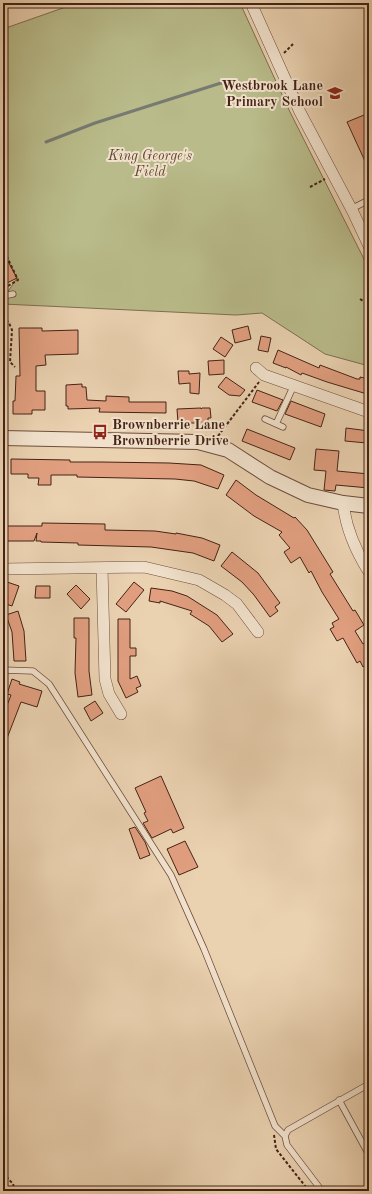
<svg xmlns="http://www.w3.org/2000/svg" width="372" height="1194" font-family="'Old Standard TT',serif">
<style>
.green{fill:#b9bb8a;stroke:#7f6e50}
.lines{fill:none;stroke-linecap:round;stroke-linejoin:round}
.stream{stroke:#777b72;stroke-width:3}
.building{fill:#e19f80;stroke:#452215}
.service-casing{stroke:#6e4e3c;stroke-width:7}
.minor-casing{stroke:#6e4e3c;stroke-width:12}
.tertiary-casing{stroke:#6e4e3c;stroke-width:16}
.path{stroke:#452215;stroke-width:2;stroke-dasharray:3 2;stroke-linecap:butt}
.service{stroke:#f1e1cc;stroke-width:5.5}
.minor{stroke:#f1e1cc;stroke-width:11}
.tertiary{stroke:#f1e1cc;stroke-width:14}
.labels{text-anchor:middle;stroke-width:4;stroke-linejoin:round;paint-order:stroke}
.poi-label{font-size:14px;font-weight:bold;fill:#452215;stroke:#f1e1cc;text-anchor:end}
.park-label{font-size:14px;font-style:italic;fill:#624832;stroke:#f1e1cc}
</style>
<rect width="100%" height="100%" fill="#ead1b0"/>
<filter id="stains"><feTurbulence type="fractalNoise" baseFrequency=".005" numOctaves="4"/><feColorMatrix values="0 0 0 0 .2 0 0 0 0 .09 0 0 0 0 .02 0 0 0 .5 -.17"/></filter>
<radialGradient id="worn" r=".72"><stop offset=".6" stop-color="#630" stop-opacity="0"/><stop offset="1" stop-color="#630" stop-opacity=".3"/></radialGradient>
<path class="green" d="M77 3H240L290 112 369 269V366L325 354 262 313 236 315 3 304V299L17 278 5 257 3 258V29Z"/>
<g class="lines">
<path class="stream" d="M46 142 95 123 221 83 235 86"/>
</g>
<path class="building" d="M369 113V170L347 122Z
M3 252 17 278 3 285Z
M248 326 251 339 235 343 232 330Z
M19 328H42V331L78 330V354L45 355 46 365 36 366V391H45V410H32V414H13V401H15L16 376H20Z
M261 336 271 338 268 352 258 350Z
M221 337 233 345 225 357 213 349Z
M278 350 319 368 320 365 357 379H360V377L369 379V386L367 394 327 382 302 373 301 375 286 367V368L273 363Z
M224 360V374L209 375 208 361Z
M178 371H189V374L200 373 199 394 190 393V383L179 384Z
M226 377 245 390 240 396 229 395 218 387Z
M82 384V387H86L87 400 106 401V396L129 397V402H166V413L99 412 100 408 68 409V406H66V385Z
M257 390 283 400 277 411 252 402Z
M291 401 325 414 321 427 285 414Z
M201 408V409L202 408H210L211 418H208V425L198 426V423H178L177 409Z
M346 428 369 431 367 443 345 441Z
M247 429 295 448 290 460 242 441Z
M316 449 339 451 337 471 369 474V488L336 485 335 491 324 490 326 471 314 470Z
M11 459 70 460V462H101L169 463 201 465 224 475 218 489 194 481 175 479 77 477V475H51V485H38L39 478H28V474H11Z
M236 480 256 495 294 518 295 517 307 530 333 572 330 574 353 611 355 610 364 625 355 631 363 644 369 640V663L363 667 360 661 357 663 343 638 337 641 330 629 334 627 332 623 339 619 322 592 311 571 309 573 300 557 291 563 284 552 290 548 279 535 282 532 254 516 226 495Z
M42 523 105 524V530L155 531 176 534V533L202 538 220 545 214 561 193 553 151 547 78 545V543L41 542V541H36L37 533 34 541H5V526H42Z
M232 552 258 573 280 603 275 607 278 611 270 617 254 595 242 582 221 566Z
M7 582 19 586 12 606 3 603V595Z
M134 582 144 590 126 612 116 604Z
M76 585 90 599 81 609 67 594Z
M36 586H50V598H35Z
M151 588 172 591 187 596 217 615 233 634 222 642 209 626 190 614 192 611 160 601V603L149 601Z
M18 611 24 631 26 661H14L12 632 6 615Z
M74 618H89V671L92 695 78 697 75 673 76 638H74Z
M118 619H130V648H136V656H130V679L137 676 141 686 136 688 138 692 126 698 118 681Z
M12 679 20 682 19 684 42 691 37 707 21 702 4 746 3 716 11 695 7 694Z
M95 701 103 713 91 721 84 708Z
M161 776 184 828 173 833 171 829 152 838 143 823 148 821 144 813 146 812 135 788Z
M135 827 145 842 150 855 140 859 129 829Z
M185 841 198 867 179 875 167 849Z"/>
<g class="lines">
<defs>
<path id="service" d="M351 209 369 200
M3 296 13 294
M265 419 283 427
M276 424 294 385
M3 670 33 671 49 684 171 875 204 949 275 1126 285 1136
M339 1100 369 1155
M322 1191 287 1145 285 1136 288 1130 369 1084"/>
<path id="minor" d="M251 3 300 112 353 212 369 246
M256 368 264 375 369 412
M343 503C346 529 355 550 369 572
M102 568 105 679 109 694 121 714
M3 569 144 567 199 580 225 595 237 604 258 632"/>
<path id="tertiary" d="M3 438 198 442 228 450 270 477 308 495 343 503 369 506"/>
</defs>
<use href="#service" class="service-casing"/>
<use href="#minor" class="minor-casing"/>
<use href="#tertiary" class="tertiary-casing"/>
<path class="path" d="M284 53 293 44
M310 187 325 179
M3 257 6 255 18 280 6 287
M360 299 369 305
M3 316 9 323 12 330 10 362 15 367
M218 436 259 382
M274 1135 276 1149 309 1191
M3 1173 13 1184 15 1191"/>
<use href="#service" class="service"/>
<use href="#minor" class="minor"/>
<use href="#tertiary" class="tertiary"/>
</g>
<defs>
<symbol id="school-bare" viewBox="-9 -9 18 18"><path d="M0-5L7-2L0 1L-7-2ZM-4 1L0 2.5L4 1V4Q0 6-4 4Z" fill="#8f2418" stroke="#f1e1cc" stroke-width="2.5" paint-order="stroke"/></symbol>
<symbol id="bus-bare" viewBox="-9 -9 18 18"><path d="M-5-6H5V4H4V6H2V4H-2V6H-4V4H-5ZM-3.5-4V0h7V-4ZM-3.5 1.2v1.5H-2V1.2ZM2 1.2v1.5H3.5V1.2Z" fill="#8f2418" stroke="#f1e1cc" stroke-width="2.5" paint-order="stroke"/></symbol>
</defs>
<g fill-rule="evenodd">
<use href="#school-bare" x="324" y="82" width="22" height="22"/>
<use href="#bus-bare" x="89" y="421" width="22" height="22"/>
</g>
<g class="labels">
<g class="poi-label">
<text x="323" y="90">Westbrook Lane<tspan x="323" dy="16">Primary School</tspan></text>
<text x="112" y="429" text-anchor="start">Brownberrie Lane<tspan x="112" dy="16">Brownberrie Drive</tspan></text>
</g>
<g class="park-label">
<text x="150" y="160">King George's<tspan x="150" dy="16">Field</tspan></text>
</g>
</g>
<rect width="372" height="1194" fill="none" stroke="#ead1b0" stroke-width="16"/>
<rect x="4" y="4" width="364" height="1186" fill="none" stroke="#452215" stroke-width="2"/>
<rect x="8" y="8" width="356" height="1178" fill="none" stroke="#452215"/>
<rect width="100%" height="100%" filter="url(#stains)"/>
<rect width="100%" height="100%" fill="url(#worn)"/>
</svg>
